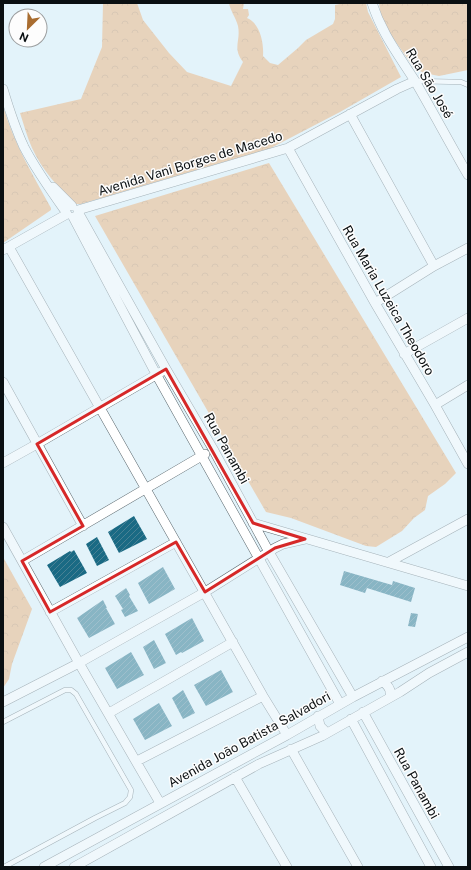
<svg xmlns="http://www.w3.org/2000/svg" width="471" height="870" font-family="'Public Sans',sans-serif">
<style>
.forest{fill:url(#forest-crowns)}
.building{fill:url(#building-hatch)}
.lines{fill:none;stroke-linecap:round;stroke-linejoin:round}
.service-casing{stroke:#5a676d;stroke-width:5.5}
.minor-casing{stroke:#5a676d;stroke-width:10}
.service{stroke:#fff;stroke-width:4.5}
.minor{stroke:#fff;stroke-width:9}
.marked{fill:none;stroke:#d62828;stroke-width:3;stroke-linejoin:round}
.labels{text-anchor:middle;stroke-width:3;stroke-linejoin:round;paint-order:stroke}
.street-label{font-size:13px;fill:#0a0f11;stroke:#fdfdfd}
</style>
<defs>
<pattern id="forest-crowns" width="20" height="18" patternUnits="userSpaceOnUse"><rect width="20" height="18" fill="#ecad72"/><path d="M2 6a3 3 0 1 1 6 0M12 15a3 3 0 1 1 6 0" fill="none" stroke="#c99462"/></pattern>
<pattern id="building-hatch" width="6" height="6" patternUnits="userSpaceOnUse"><rect width="6" height="6" fill="#1a6a84"/><path d="M-1 1l2-2M0 6l6-6M5 7l2-2" fill="none" stroke="#498194"/></pattern>
</defs>
<rect width="100%" height="100%" fill="#e3f3fa"/>
<path class="forest" d="M103 3H137L143 20 169 53 187 72 231 86 243 62C232 47 241 42 238 26 236 18 230 10 229 3H244L243 9H248L249 15 247 18C260 23 264 43 263 56L270 63 278 65 298 48 306 40 333 24 335 19V5L345 3H366L368 12 401 77 340 112 269 149 81 204H75C58 187 42 170 32 148 27 137 24 125 20 113L81 99 102 47Z
M379 3H468V70L439 76 424 73 414 68 386 28 381 17Z
M3 106C14 144 32 173 51 208V210L3 243Z
M269 163 456 473 445 484 428 496 425 510 414 518 402 531 376 547 366 546 291 518 266 512 95 216Z
M3 557 32 609 12 664 9 679 3 688Z"/>
<path class="building" d="M134 516 147 539 119 553 108 532Z
M97 537 109 560 97 566 86 544Z
M74 550 87 573 60 587 47 565 70 551 71 552Z
M163 567 175 589 149 604 138 583Z
M344 571 392 585 393 581 415 588 411 602 367 588 365 593 340 585Z
M126 588 130 595 129 596 138 611 125 617 121 610 123 609 115 596Z
M103 600 107 608H106L115 624 89 638 77 618Z
M411 613 418 614 415 627 408 626Z
M192 618 204 641 182 653 181 652 176 655 165 634Z
M154 640 166 663 154 669 143 647Z
M131 652 144 675 117 689 105 668Z
M221 670 233 692 206 706 194 685Z
M183 690 195 713 183 719 172 698Z
M159 703 172 726 145 740 133 719Z"/>
<g class="lines">
<defs>
<path id="service" d="M415 81 461 82 468 85
M3 722 65 690H71L76 694 131 790 130 797 125 803 95 818 4 867"/>
<path id="minor" d="M372 3C382 34 398 54 415 81 433 112 450 144 468 175
M3 89C9 109 15 128 24 147 36 170 51 191 66 212
M350 114 434 266
M288 148 375 303 435 405 468 464
M53 187 72 206
M78 210 288 148 397 89 415 81
M78 212 166 369 213 449 269 552 353 697
M73 217 156 374 340 704
M9 247 263 696 287 735
M3 250 67 214
M375 303 434 266 468 248
M404 354 468 318
M3 382 83 526
M435 405 468 385
M3 463 37 444 161 372
M253 523 468 586
M3 527 79 663 160 803
M22 561 205 454
M389 562 468 519
M50 612 176 542
M382 681C388 685 392 690 390 697
M3 702 79 663 205 592 275 548 283 544 305 539
M363 712 449 867
M109 713 233 642
M318 716 320 726 327 733
M351 719 431 867
M291 749 358 867
M137 761 263 696
M235 777 287 867
M44 867 287 735 353 697 468 637
M74 867 259 764 322 736 400 692 429 673 468 652"/>
</defs>
<use href="#service" class="service-casing"/>
<use href="#minor" class="minor-casing"/>
<use href="#service" class="service"/>
<use href="#minor" class="minor"/>
</g>
<path d="M0 0H471V870H0ZM166 369 253 523 305 539 275 548 205 592 176 542 50 612 22 561 83 526 37 444Z" fill="#e3f3fa" fill-opacity=".55" fill-rule="evenodd"/>
<path class="marked" d="M166 369 253 523 305 539 275 548 205 592 176 542 50 612 22 561 83 526 37 444Z"/>
<g class="labels">
<g class="street-label">
<text transform="translate(430 83) rotate(59)" y="5">Rua São José</text>
<text transform="translate(190 163) rotate(-17)" y="5">Avenida Vani Borges de Macedo</text>
<text transform="translate(389 300) rotate(60)" y="5">Rua Maria Luzeica Theodoro</text>
<text transform="translate(227 448) rotate(61)" y="5">Rua Panambi</text>
<text transform="translate(249 739) rotate(-29)" y="5">Avenida João Batista Salvadori</text>
<text transform="translate(417 783) rotate(61)" y="5">Rua Panambi</text>
</g>
</g>
<rect width="471" height="870" fill="none" stroke="#0a0f11" stroke-width="8"/>
<g transform="translate(28 28) rotate(204)"><circle r="19" fill="#fdfdfd" stroke="#9c9e9f"/>
<path d="M0-3L7 15L0 10L-7 15Z" fill="#a96d30"/>
<text y="-6" font-size="11" font-weight="bold" text-anchor="middle" fill="#0a0f11">N</text>
</g>
</svg>
